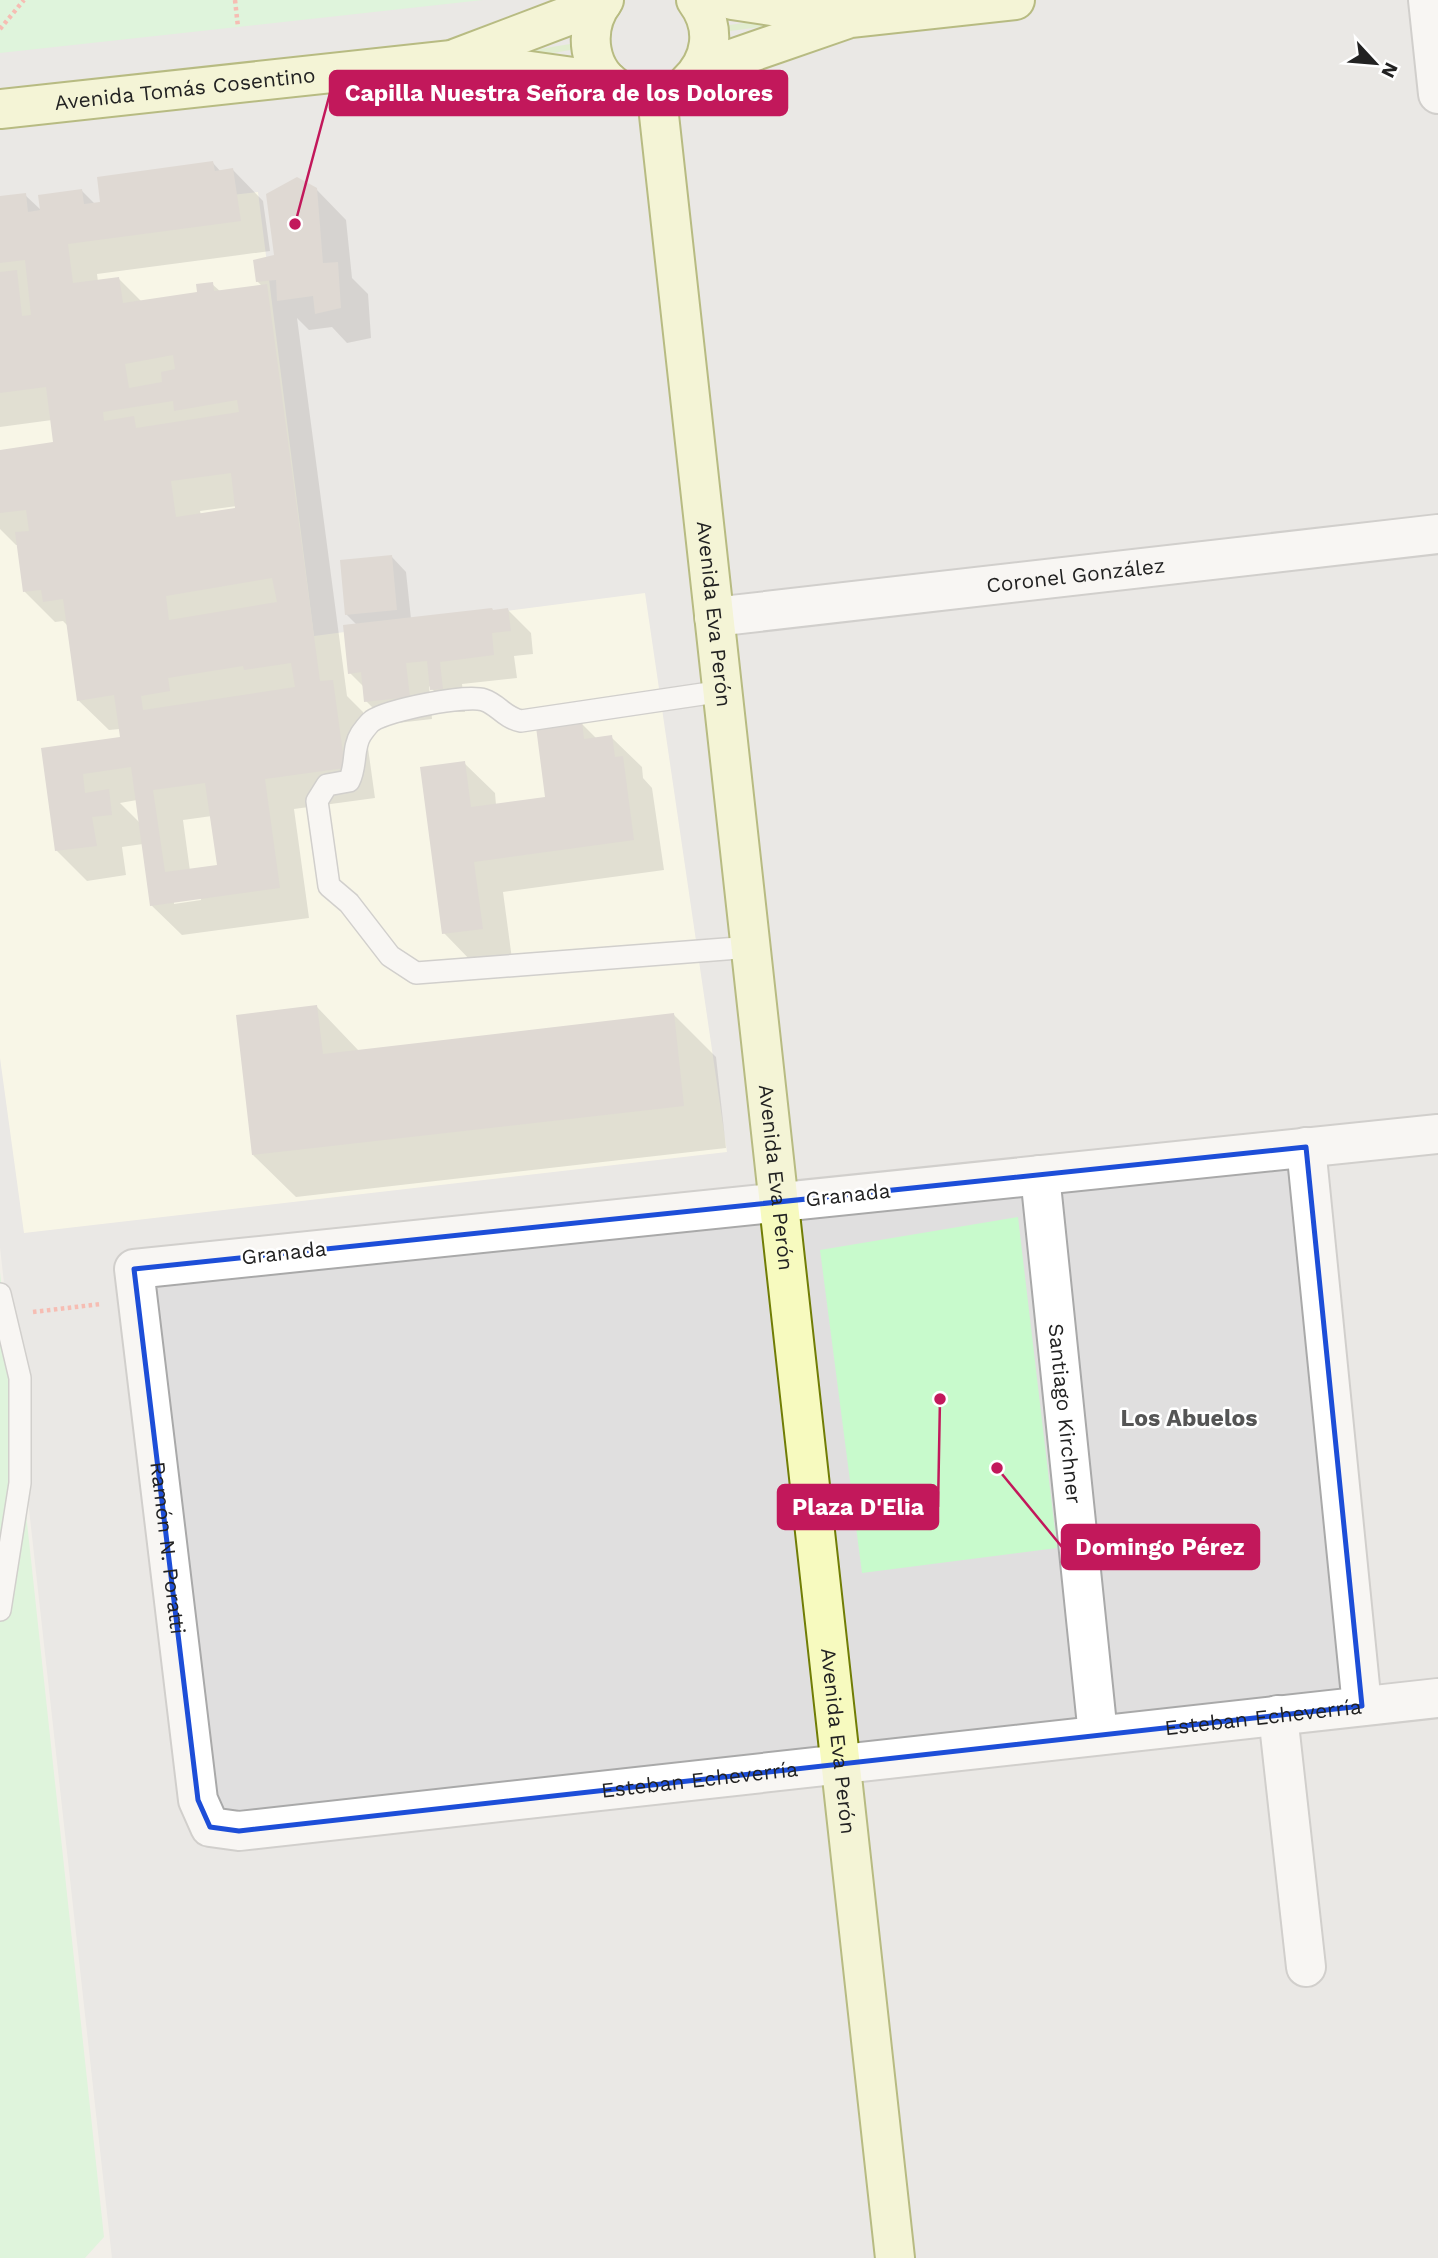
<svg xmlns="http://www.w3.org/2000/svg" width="1438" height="2258" font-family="'Work Sans',sans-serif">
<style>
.residential{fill:#e0dfdf}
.education{fill:#ffffe5}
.grass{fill:#cdebb0}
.park{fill:#c8facc}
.shadow{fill:#0003;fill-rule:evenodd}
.building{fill:#c7bfb8;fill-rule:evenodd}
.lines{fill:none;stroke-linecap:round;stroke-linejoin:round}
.lane-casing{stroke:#a9a9a9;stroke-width:24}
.street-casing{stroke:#a9a9a9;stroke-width:42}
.secondary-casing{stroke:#707d05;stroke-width:42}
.path{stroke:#fa8072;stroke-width:4.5;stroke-dasharray:3.5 3.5;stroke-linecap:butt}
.lane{stroke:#fff;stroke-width:21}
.street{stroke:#fff;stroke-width:38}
.secondary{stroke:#f7fabf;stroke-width:38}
.marked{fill:none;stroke:#1d4ed8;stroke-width:5;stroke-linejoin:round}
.labels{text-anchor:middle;stroke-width:5;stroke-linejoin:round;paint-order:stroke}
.street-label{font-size:21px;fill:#222;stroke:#fff}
.neighbourhood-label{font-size:23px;font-weight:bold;fill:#555;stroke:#fff}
.leader{fill:none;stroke:#c2185b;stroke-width:2.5}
.callout-dot{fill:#c2185b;stroke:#fff;stroke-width:2.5}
.callout{fill:#c2185b;stroke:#c2185b;stroke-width:2.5}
.callout-label{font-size:23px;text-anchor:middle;font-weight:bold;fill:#fff}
</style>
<rect width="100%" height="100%" fill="#f2efe9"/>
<path class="residential" d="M0 0H1438V2258H112L0 1247Z"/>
<path class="education" d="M258 192 314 636 645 593 727 1152 24 1233 0 1058V221Z"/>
<path class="grass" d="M795 16 796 22 723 32 722 26Z
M576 43 577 49 504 61 503 55Z"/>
<path class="park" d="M0 0H483L0 53Z
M1018 1217 1057 1548 862 1573 820 1250Z
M0 1272 104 2237 85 2258H0Z"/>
<path class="shadow" d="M213 163 221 172 233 170 263 201 270 251 97 274 98 282 119 279 142 302 199 294 212 284 221 292 263 287 257 281 276 256 316 189 346 220 352 278 368 294 371 338 347 343 332 327 309 330 297 318 347 696 363 712 375 798 294 809 309 918 182 935 151 905 143 844 122 847 126 875 87 881 56 850 43 749 122 739 120 729 109 730 78 700 68 626 63 621 55 622 25 592 19 545H16L0 529V452L55 444 52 420 0 427V198L25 195 42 211 82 191 95 204ZM237 506V510L201 515 200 511ZM137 800 140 823 120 803ZM212 816 219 867 190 871 183 820ZM201 897V900L174 904V901Z
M391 556 406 572 411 619 508 610 531 633 533 654 514 656 517 678 462 684 465 712H455L429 686 432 719 389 724 366 701 365 688 350 673 357 625 346 614Z
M581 723 597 739 611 737 642 767 643 778 652 788 664 870 503 892 512 959 474 964 444 933 464 763 495 793 496 805 547 798Z
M317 1007 359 1051 674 1015 716 1057 726 1148 296 1197 253 1155Z"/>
<path class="building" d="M213 161 215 171 233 168 241 221 68 244 73 283 119 277 123 303 197 292 196 284 213 282 214 291 267 284 320 681 333 680 345 768 265 779 280 888 150 906 131 767 83 774 85 793 109 789 112 815 92 817 97 846 55 851 41 748 120 737 114 695 77 701 63 599 43 602 41 590 23 592 15 532 29 531 26 510 0 513V450L53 442 46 387 0 393V272L17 270 22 316 31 315 25 260 0 263V196L26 193 28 212 40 210 38 195 82 189 84 204 100 202 97 177ZM173 355 175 369 161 372 162 382 129 388 125 364ZM237 400 239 412 136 428 134 416 104 421 103 412 173 401 174 411ZM231 473 235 508 176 517 171 481ZM272 578 277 602 169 620 166 596ZM291 663 295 687 143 710 141 696 170 691 168 678 243 666 244 670ZM205 783 217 865 165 872 153 790Z
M297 177 317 188 323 263 338 262 341 308 315 314 313 296 277 301 276 280 256 282 253 260 274 255 266 194Z
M392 555 397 610 345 615 340 560Z
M492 608 493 610 508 608 511 631 492 633 494 655 440 662 443 689 430 690 427 661 406 663 410 697 364 702 361 672 348 674 343 625Z
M582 721 584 739 612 735 615 757 623 756 634 840 474 862 483 929 442 934 420 767 465 761 471 807 545 797 536 727Z
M317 1005 323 1054 674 1013 684 1106 252 1155 236 1015Z"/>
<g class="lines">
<defs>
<path id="lane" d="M723 691 521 721C503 717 499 705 484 700 466 694 388 710 372 721 368 724 364 730 361 734 352 748 357 766 349 781L327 785 317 801 329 886 349 903 390 956 416 973 751 947
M0 1294 20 1378V1483L0 1610"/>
<g id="street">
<path d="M1428 0 1438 94"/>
<path id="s1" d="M714 617 1438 534"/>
<path id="s2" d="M1438 1134 134 1269 198 1800 210 1827 239 1831 1438 1698"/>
<path d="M1306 1147 1362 1706"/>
<path id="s3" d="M1040 1175 1098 1735"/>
<path d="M1278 1715 1306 1967"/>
</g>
<g id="secondary">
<path d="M604 0C582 29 587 74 622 91"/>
<path d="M732 0 845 17"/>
<path d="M457 58 602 3"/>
<path d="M700 70 850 18 1015 0"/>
<path d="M688 83C712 60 717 28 696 0"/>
<path id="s4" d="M657 97 895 2258"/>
<path id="s5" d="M0 109 452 60 609 82"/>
</g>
</defs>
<use href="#lane" class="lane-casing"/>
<use href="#street" class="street-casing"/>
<use href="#secondary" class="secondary-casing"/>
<path class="path" d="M235 0 238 27
M0 29 24 0
M33 1312 101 1304"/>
<use href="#lane" class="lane"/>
<use href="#street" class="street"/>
<use href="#secondary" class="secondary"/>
</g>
<path d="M0 0H1438V2258H0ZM1306 1147 1362 1706 239 1831 210 1827 198 1800 134 1269Z" fill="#f2efe9" fill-opacity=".55" fill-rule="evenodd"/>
<path class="marked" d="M1306 1147 1362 1706 239 1831 210 1827 198 1800 134 1269Z"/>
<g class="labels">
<g class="street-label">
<text dy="7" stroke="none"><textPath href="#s5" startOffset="186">Avenida Tomás Cosentino</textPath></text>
<text dy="7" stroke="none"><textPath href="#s1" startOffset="364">Coronel González</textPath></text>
<text dy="7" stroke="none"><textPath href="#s4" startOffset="520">Avenida Eva Perón</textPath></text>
<text dy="7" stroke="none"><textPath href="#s4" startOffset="1087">Avenida Eva Perón</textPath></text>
<text transform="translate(848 1195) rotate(-6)" y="7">Granada</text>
<text transform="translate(284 1253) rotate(-6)" y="7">Granada</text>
<text dy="7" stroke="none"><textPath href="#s3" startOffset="240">Santiago Kirchner</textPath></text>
<text dy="7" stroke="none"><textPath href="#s2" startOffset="1592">Ramón N. Poratti</textPath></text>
<text dy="7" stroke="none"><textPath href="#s2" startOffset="2935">Esteban Echeverría</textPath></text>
<text dy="7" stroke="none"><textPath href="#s4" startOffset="1654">Avenida Eva Perón</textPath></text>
<text dy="7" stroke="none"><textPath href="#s2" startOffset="2368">Esteban Echeverría</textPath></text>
</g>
<g class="neighbourhood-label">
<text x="1189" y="1426">Los Abuelos</text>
</g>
</g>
<path class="leader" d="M295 224L330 93M940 1399L938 1507M997 1468L1062 1547"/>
<g class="callout-dot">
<circle cx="295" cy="224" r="7"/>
<circle cx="940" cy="1399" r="7"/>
<circle cx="997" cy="1468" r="7"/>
</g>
<g class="callout">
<rect x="330" y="71" width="457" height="44" rx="7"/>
<rect x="778" y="1485" width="160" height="44" rx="7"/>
<rect x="1062" y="1525" width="197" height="44" rx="7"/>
</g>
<g class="callout-label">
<text x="559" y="101">Capilla Nuestra Señora de los Dolores</text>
<text x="858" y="1515">Plaza D'Elia</text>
<text x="1160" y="1555">Domingo Pérez</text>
</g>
<g transform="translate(1375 63) rotate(116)" stroke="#ffffff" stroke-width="5" paint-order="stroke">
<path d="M0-5L12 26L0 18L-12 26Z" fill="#222222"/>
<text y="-10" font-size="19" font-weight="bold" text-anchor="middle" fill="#222222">N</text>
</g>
</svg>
